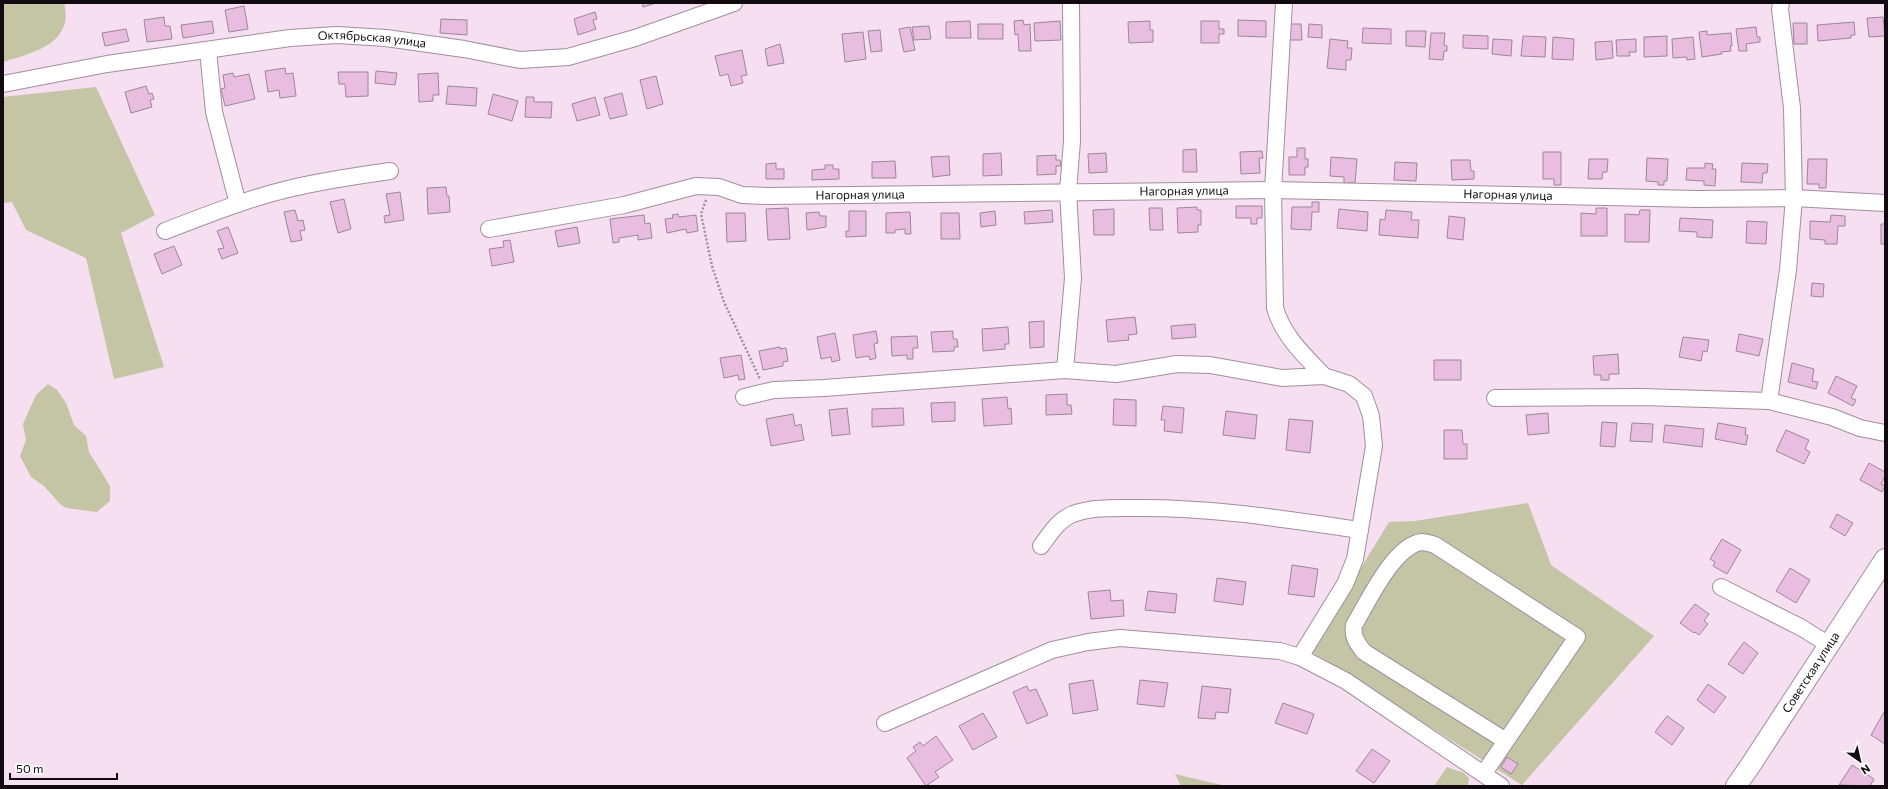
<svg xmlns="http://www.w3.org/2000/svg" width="1888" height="789" font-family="Commissioner,sans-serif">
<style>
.green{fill:#c3c5a5}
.building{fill:#e9bde0;stroke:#9b8797}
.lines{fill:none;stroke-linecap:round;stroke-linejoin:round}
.minor-casing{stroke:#a28e9e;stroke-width:18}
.major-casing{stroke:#a28e9e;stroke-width:22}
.path{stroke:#9f8f9c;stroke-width:2.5;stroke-dasharray:2 2;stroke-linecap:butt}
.minor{stroke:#fff;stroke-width:16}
.major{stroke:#fff;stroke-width:20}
.labels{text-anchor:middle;stroke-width:4;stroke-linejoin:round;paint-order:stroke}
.street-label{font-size:12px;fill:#110a10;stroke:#fff}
</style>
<rect width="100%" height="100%" fill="#f5dff0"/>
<path class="green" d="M3 3H64C75 44 31 53 3 62Z
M96 87 155 215 121 233 164 367 114 379 86 258 26 230 12 202 3 203V97Z
M48 384 57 390 66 403 74 425 86 436 89 452 110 486V501L97 512 66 508 60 504 44 486 31 477 20 456 26 440 23 424 36 395Z
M1528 503 1551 565 1654 636 1522 785 1310 651 1389 522 1415 521Z
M1447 767 1464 773 1469 778 1468 786H1434Z
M1175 774 1226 786H1181Z"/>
<path class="building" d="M642 3H656L643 7Z
M244 6 248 29 229 32 225 10Z
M595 12 597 19 593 20 596 29 578 35 574 19Z
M164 17 165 26H170L172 39 147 42 144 20Z
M1883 17 1885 36 1869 37 1867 18Z
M441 19 467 20V35L440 33Z
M1023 20 1024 25 1030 24 1031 51H1019L1018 34 1015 35 1014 21Z
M1238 20 1266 21V37L1238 36Z
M212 21 214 33 183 38 181 25Z
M970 21 971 38H946V22Z
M1060 21 1061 40 1035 41 1034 23Z
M1150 21V30H1153V42L1129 43 1128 22Z
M1201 21H1219V29H1224V34H1219V43H1201Z
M1854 22 1855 35H1851V38L1818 41 1817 25Z
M1793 23H1807V44H1794Z
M978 24H1003V39H978Z
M1290 24H1301L1302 40H1290Z
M1309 24 1322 25V38L1308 37Z
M929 26 931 39 914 40 912 27Z
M910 27 915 50 904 52 899 29Z
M1756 27 1757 37H1760V42L1746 44 1747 51H1739L1736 29Z
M1363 28 1391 29V44L1362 43Z
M126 29 129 41 105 46 102 33Z
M880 30 882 51 871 52 868 31Z
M1406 31H1426L1425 47 1406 46Z
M1707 31V35L1731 33 1732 46H1730L1731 51 1721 52 1722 54 1702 57 1699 32Z
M863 32 866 59 845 62 842 34Z
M1431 33H1445L1444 45 1447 46V51H1444L1443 60 1429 59Z
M1463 35 1488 36V49L1463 48Z
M1523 36 1546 37 1545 57 1521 56Z
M1667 36V56L1644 57V37Z
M1553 37 1574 39 1573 60 1552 59Z
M1693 37 1695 59 1687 60V57L1673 58 1672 39Z
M1330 39 1348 41 1347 48H1352L1351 60H1346V70L1327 68Z
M1493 39 1512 40 1511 56 1492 54Z
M1636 39V52H1629L1630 56H1617L1616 40Z
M1612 41 1613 58 1596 60 1595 42Z
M780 44 784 63 768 66 765 49Z
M742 50 747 75 741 76 743 83 731 86 728 74 720 76 715 56Z
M285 68 286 74 293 73 296 96 280 98 279 90 268 92 265 71Z
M376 71 397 73 395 85 375 83Z
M338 72H368V96L346 97 345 84H339Z
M233 73 234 77 249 74 255 99 225 106 221 89 225 88 223 75Z
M438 73 439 95H433V101L419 102 418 74Z
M656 76 663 104 647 109 640 80Z
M146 86 149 94 152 93 154 99 150 100 152 107 131 113 125 92Z
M448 86 477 88 476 106 446 104Z
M622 93 627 115 610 119 604 98Z
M493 94 518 101 512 121 488 114Z
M526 97H534V102H552L551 118 525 117Z
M595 97 600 115 577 121 572 104Z
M1297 148H1305V159H1308V167H1305V175H1289V157H1297Z
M1196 149 1197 172H1183V150Z
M1262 151 1263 158H1259L1260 173 1241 174 1240 152Z
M1543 152H1561V185H1554V179H1543Z
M1001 153 1002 175 983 176V154Z
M1106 153 1107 172 1089 173 1088 154Z
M1056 155V160H1060L1061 166H1056V174L1037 175V156Z
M949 156 950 175 933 177 931 157Z
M1331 157 1357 159 1355 183H1344V177L1330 176Z
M1647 158 1668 159 1667 181H1664V185H1658V182L1646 181Z
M1589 159H1608L1607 172H1603L1602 179H1588Z
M1808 159H1827L1826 188H1819V184H1807Z
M1451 160H1470L1471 171H1474V179L1452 180Z
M895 161 896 178H872V162Z
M1395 162 1417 163 1416 181 1394 180Z
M776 163V169H784V179H766V164Z
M1705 163 1713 164 1712 169H1716L1715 186 1704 185V181L1686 180 1687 168H1705Z
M1742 163 1768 164 1767 173H1763L1762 183 1741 182Z
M825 165H833V169H839V179L812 180V170L825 169Z
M446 187 447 196H449L450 212 428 214 427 188Z
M400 192 404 220 385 223 384 216 390 215 386 194Z
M344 199 351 229 338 233 330 202Z
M1312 202H1319V212H1312L1311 230 1291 229 1292 207H1312Z
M1236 206H1262V218H1257V224H1251V218H1236Z
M1197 207V210H1201V225H1198V232L1178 233 1177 208Z
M788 208 790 239 768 240 766 209Z
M1149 208H1162L1163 230H1150Z
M1596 208H1607V236H1581V213L1596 214Z
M1114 209V235H1094L1093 210Z
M1339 209 1368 212 1367 231 1337 228Z
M295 210 298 221 303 220 305 230 300 231 302 240 291 242 284 212Z
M1052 210 1053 222 1025 224 1024 212Z
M1386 210 1412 212 1411 220H1419L1418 238 1379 235 1380 219 1385 220Z
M1640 210H1650L1649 242H1625V214L1639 215Z
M849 211H866V236L846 237V231H849Z
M995 211 996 225 981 227 980 213Z
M819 212 820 216H826V227L807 230 806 213Z
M910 212 911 234H905V229L895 230V233H886V213Z
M726 213H745L746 241 727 242Z
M941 213H959L960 239H941Z
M678 214 679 217 696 215 698 231 687 233 686 229 667 233 665 219 673 218 672 215Z
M644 215 645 224 650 223 652 238 638 240V235L619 238V242L613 243 610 219Z
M1831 215 1845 216V226H1838L1837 244H1825V240L1810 239V221L1830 222Z
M1449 216 1465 218 1463 240 1447 238Z
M1680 218 1713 220 1712 238 1697 237V232L1679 231Z
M1747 221 1767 222 1766 244 1746 243Z
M1881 224H1885V244H1881Z
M228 227 238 253 222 259 218 249 224 248 217 231Z
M577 227 580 243 558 247 555 231Z
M510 240 514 262 492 266 489 249 504 247 503 241Z
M174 246 182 265 162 274 154 254Z
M1812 283 1824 284 1823 297 1811 296Z
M1135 317 1137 334 1128 335 1129 340 1108 342 1106 320Z
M1044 321V347L1030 348 1029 322Z
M1195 324 1196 337 1172 339 1171 326Z
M1008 327 1009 344H1005V349L983 351 982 329Z
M876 331 878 343 874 344 876 358 870 360 869 356 856 358 853 335Z
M953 331V339H957L958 347H954V351L933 352 931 332Z
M835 333 840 360 832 362 831 357 821 359 817 337Z
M1739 334 1763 339 1759 356 1736 351Z
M917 336 918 348H913V359H907V355L892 356 891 337Z
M1683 337 1709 340 1707 352 1703 351 1701 361 1679 357Z
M780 347V349L786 348 788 361 783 362V366L763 370 759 351Z
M1618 354 1619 374H1609V380H1601V375H1594L1593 356Z
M741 355 745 379 739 380 738 375 724 378 720 358Z
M1434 360H1461V380H1434Z
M1792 363 1814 369 1812 381 1818 382 1816 389 1788 382Z
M1836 376 1857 386 1851 398 1856 400 1853 406 1828 393Z
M1067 394V405H1071L1072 414 1046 415V395Z
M1007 397 1008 409 1011 408 1012 424 984 426 982 399Z
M1114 399 1136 400V426L1113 425Z
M955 402V421L932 422 931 403Z
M1163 406 1184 408 1182 433 1164 431 1165 420H1161Z
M847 408 850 434 832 436 829 410Z
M903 408 904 425 872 427V409Z
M1226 411 1257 415 1255 439 1223 435Z
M1548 413 1549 433 1528 435 1526 415Z
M793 414 795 426 801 424 804 440 771 446 766 419Z
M1289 419 1313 421 1310 453 1286 450Z
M1602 422 1617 423 1615 447 1600 446Z
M1632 423 1653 424 1652 442 1630 441Z
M1718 423 1746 428 1745 435H1748L1746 445 1715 439Z
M1665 425 1704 429 1702 447 1663 442Z
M1444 430H1462L1463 444H1467V459H1444Z
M1786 430 1809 440 1805 449 1810 452 1804 464 1776 451Z
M1869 463 1885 472V476L1881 484 1885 486 1882 492 1860 480Z
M1837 514 1853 523 1845 536 1830 527Z
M1722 539 1741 550 1727 574 1713 566 1715 562 1710 559Z
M1292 565 1318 569 1314 597 1288 594Z
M1790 568 1810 580 1796 603 1776 591Z
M1217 578 1246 582 1243 605 1214 601Z
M1110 590 1111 601 1123 600 1124 616 1091 619 1088 592Z
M1148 591 1177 594 1175 613 1145 610Z
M1695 604 1709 614 1704 621 1708 624 1699 635 1695 632 1694 633 1680 623Z
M1744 642 1758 653 1743 674 1728 664Z
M1093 680 1098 710 1073 714 1069 684Z
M1140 680 1168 683 1164 707 1137 704Z
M1708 684 1726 697 1714 713 1697 700Z
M1027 686 1029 691 1036 689 1048 715 1027 724 1013 692Z
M1202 686 1231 689 1228 713 1216 712 1215 719 1198 718Z
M1283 703 1314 714 1307 734 1275 723Z
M1884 712 1885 713V744L1871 735Z
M983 713 997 737 973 750 959 726Z
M1667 716 1684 728 1672 745 1655 732Z
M936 736 953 760 935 772 939 777 926 786 907 758 916 751 913 747 920 742 923 746Z
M1372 749 1390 761 1374 783 1356 771Z
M1507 757 1518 764 1511 774 1501 767Z
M1852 765 1874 779 1870 786 1839 785Z"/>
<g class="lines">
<defs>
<g id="minor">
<path d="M1284 3 1273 190 1275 308C1283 336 1304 355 1324 376"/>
<path d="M208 50 214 112 238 204"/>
<path id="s1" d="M3 84 107 64 290 38 337 35 386 38 464 49 520 60 568 57 635 38 734 3"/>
<path id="s2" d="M489 229 624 205 696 186 719 187 742 195 767 196 1273 190 1698 199 1794 198 1885 203"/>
<path d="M165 231C204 216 244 200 284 190 319 181 355 176 390 171"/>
<path d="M1065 370 1073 278 1068 191 1072 141 1071 3"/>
<path d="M744 397 774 390 824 388 1065 370 1116 374 1177 364 1210 365 1282 378 1324 376 1349 384 1364 396 1371 416 1374 446 1355 559 1345 584 1300 657"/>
<path d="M1495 398 1642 397 1769 401 1832 417 1860 428 1885 433"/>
<path d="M1769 401 1788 270 1794 198 1792 108 1780 9 1781 3"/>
<path d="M1041 546C1050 534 1058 520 1073 514 1092 507 1113 508 1133 508 1210 507 1284 519 1360 530"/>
<path d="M1721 587 1802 628 1829 645"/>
<path d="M885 723 1052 650 1088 642 1120 638 1280 651 1300 657 1346 681 1501 786"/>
<path d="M1484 773 1577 637 1435 545C1431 544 1426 542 1422 542 1394 545 1368 602 1354 625 1352 637 1357 643 1364 652L1506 741"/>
</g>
<g id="major">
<path id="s3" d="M1736 786 1750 766 1885 559"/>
</g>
</defs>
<use href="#minor" class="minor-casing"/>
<use href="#major" class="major-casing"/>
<path class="path" d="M706 200 701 214 712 266 724 302 760 379"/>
<use href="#minor" class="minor"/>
<use href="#major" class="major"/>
</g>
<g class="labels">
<g class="street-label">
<text dy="4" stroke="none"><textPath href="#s1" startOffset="373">Октябрьская улица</textPath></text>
<text dy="4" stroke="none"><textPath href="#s2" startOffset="701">Нагорная улица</textPath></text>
<text dy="4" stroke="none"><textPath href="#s2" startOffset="377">Нагорная улица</textPath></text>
<text dy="4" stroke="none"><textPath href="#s2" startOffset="1025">Нагорная улица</textPath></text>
<text dy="4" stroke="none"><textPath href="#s3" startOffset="136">Советская улица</textPath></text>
</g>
</g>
<rect width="1888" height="789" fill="none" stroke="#110a10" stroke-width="8"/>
<g transform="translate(1860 761) rotate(146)" stroke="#ffffff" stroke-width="3" paint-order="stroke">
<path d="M0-3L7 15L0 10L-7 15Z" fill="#110a10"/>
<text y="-6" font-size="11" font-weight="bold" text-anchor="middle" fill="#110a10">N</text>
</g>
<path d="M10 773v6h107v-6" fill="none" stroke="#110a10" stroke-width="2"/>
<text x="16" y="773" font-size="12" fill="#110a10" stroke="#ffffff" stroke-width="3" paint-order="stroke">50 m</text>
</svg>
